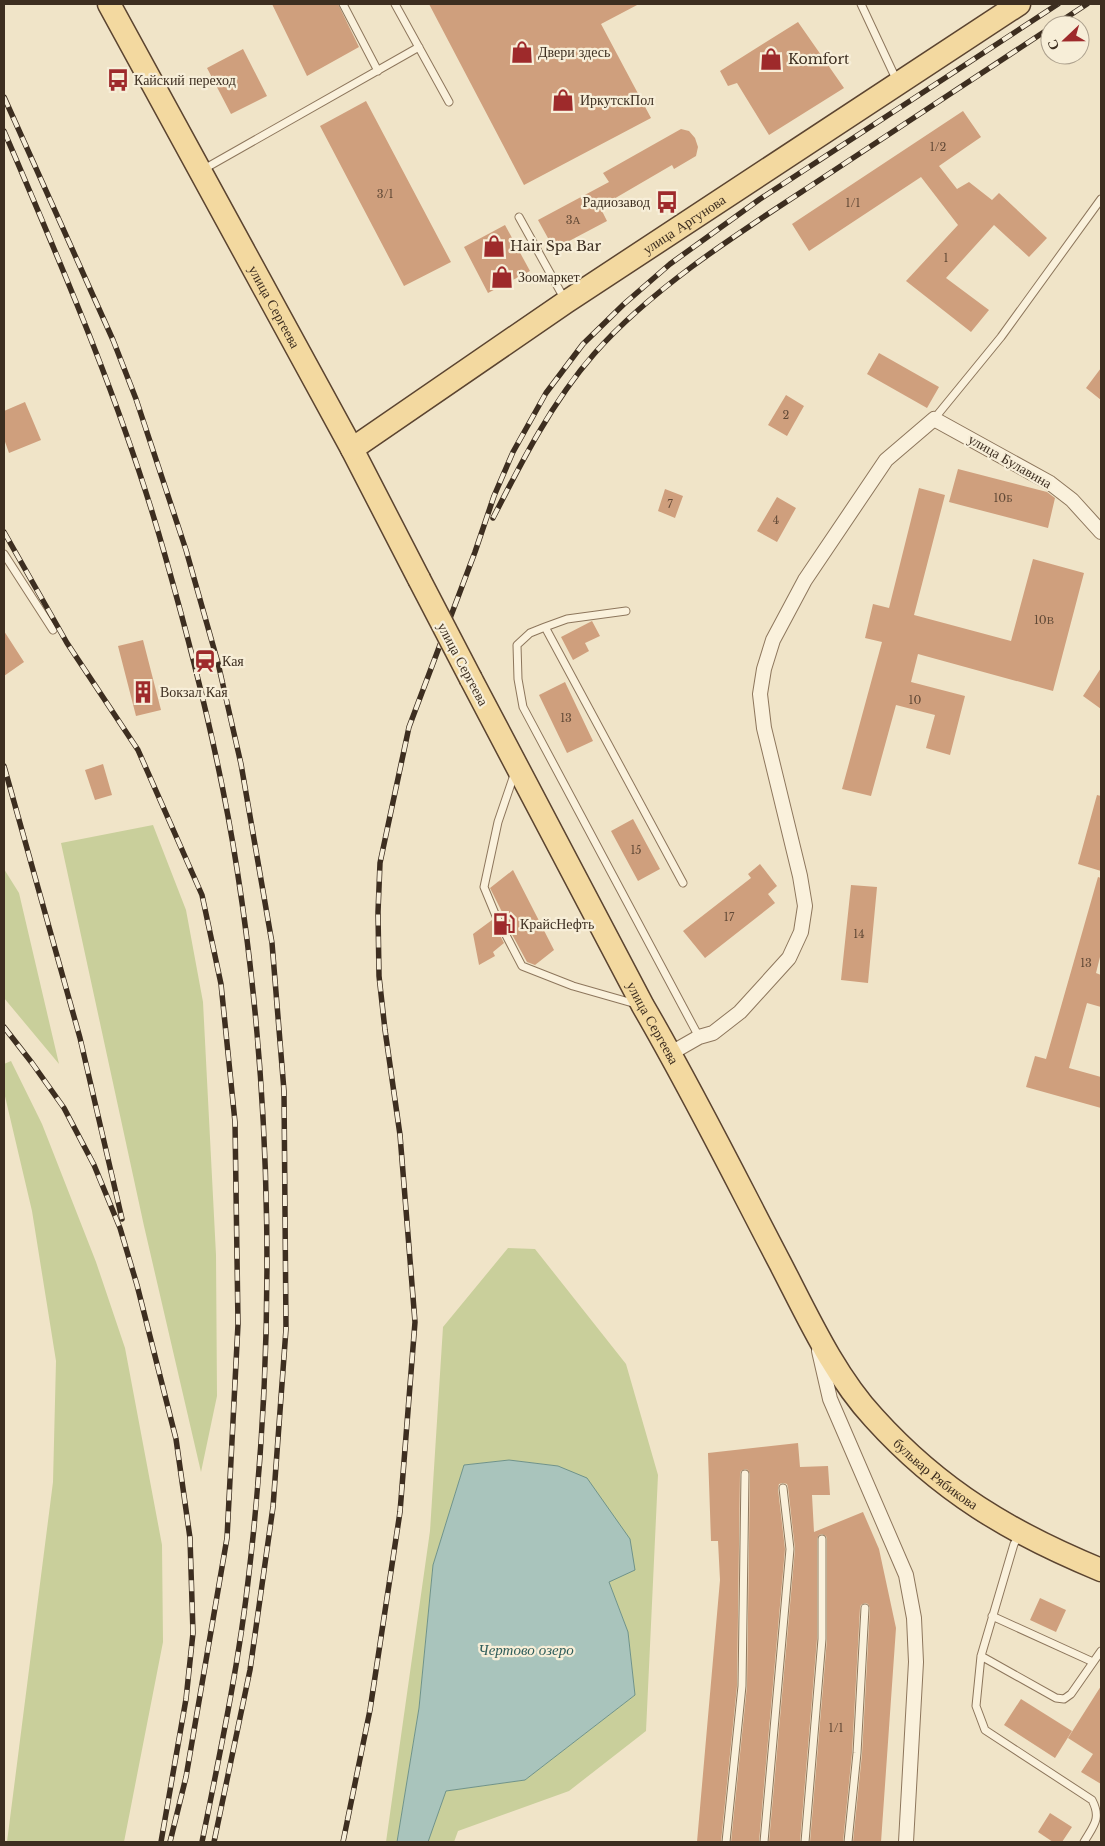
<svg xmlns="http://www.w3.org/2000/svg" width="1105" height="1846" font-family="'Libre Baskerville',serif">
<style>
.green{fill:#c9cf9b}
.water{fill:#a9c4bc;stroke:#6f938a}
.building{fill:#cf9f7d}
.lines{fill:none;stroke-linecap:round;stroke-linejoin:round}
.service-casing{stroke:#8d765c;stroke-width:9}
.minor-casing{stroke:#8d765c;stroke-width:16}
.primary-casing{stroke:#5b4430;stroke-width:25}
.service{stroke:#faf1dc;stroke-width:7}
.minor{stroke:#faf1dc;stroke-width:14}
.primary{stroke:#f3d9a0;stroke-width:22}
.rail-casing{stroke:#3d2e20;stroke-width:5.5}
.rail{stroke:#f7eed8;stroke-width:4;stroke-dasharray:11;stroke-linecap:butt}
.primary-bridge-casing{stroke:#5b4430;stroke-width:25;stroke-linecap:butt}
.primary-bridge{stroke:#f3d9a0;stroke-width:22}
.labels{text-anchor:middle;stroke-width:4.5;stroke-linejoin:round;paint-order:stroke}
.number-label{font-size:11px;fill:#624a37}
.poi-label{font-size:14px;fill:#3d2e20;stroke:#f7eed8;text-anchor:start}
.street-label{font-size:14px;fill:#3d2e20;stroke:#f7eed8}
.water-label{font-size:15px;font-style:italic;fill:#2f5d5a;stroke:#f7eed8}
</style>
<rect width="100%" height="100%" fill="#f0e4c8"/>
<path class="green" d="M153 825 186 910 203 1002 216 1255 217 1396 201 1472 144 1226 61 843Z
M4 869 19 893 59 1064 4 998Z
M11 1061 42 1124 96 1262 125 1348 162 1545 163 1642 124 1842H7L53 1482 56 1361 32 1211 4 1092V1064Z
M508 1248 535 1249 626 1364 658 1475 646 1731 569 1791 458 1831 454 1842H428L446 1791 525 1780 635 1695 628 1632 609 1582 558 1466 509 1460 464 1465 433 1565 419 1708 397 1842H386L430 1531 443 1327Z"/>
<path class="water" d="M509 1460 558 1466 587 1478 630 1539 635 1570 609 1582 628 1632 635 1695 525 1780 446 1791 428 1842H397L419 1708 433 1565 464 1465Z"/>
<path class="building" d="M272 4H338L359 47 307 76Z
M429 4H639L601 24 651 118 524 185Z
M798 22 844 88 769 135 737 83 728 86 720 71Z
M243 49 267 96 231 114 207 68Z
M366 101 451 262 404 286 320 126Z
M963 111 981 137 939 166 957 189 969 182 992 200 999 193 1047 238 1029 257 994 225 946 278 989 310 971 332 906 281 958 225 921 177 809 251 792 224Z
M681 129 689 131 695 138 698 147 696 156 674 169 672 165 600 207 607 221 554 249 538 220 609 182 603 173Z
M505 225 530 271 488 293 464 247Z
M879 353 939 387 927 408 867 374Z
M1101 368V400L1086 388Z
M786 395 804 406 787 436 768 425Z
M25 402 41 440 9 453 4 439V411Z
M958 469 1047 492 1055 498 1048 528 949 502Z
M919 488 945 495 914 615 1011 641 1033 559 1084 573 1053 691 918 654 911 682 965 696 950 755 926 748 935 715 896 705 871 796 842 789 882 642 865 638 873 604 889 608Z
M665 489 683 496 675 518 658 511Z
M777 497 796 508 777 542 757 531Z
M592 621 600 636 585 643 589 651 573 660 561 637Z
M4 631 24 662 4 676Z
M143 640 161 710 136 716 118 646Z
M1101 668V709L1083 696Z
M565 682 593 741 567 753 539 695Z
M103 764 112 795 95 800 85 770Z
M1097 795 1101 796V871L1078 864Z
M633 819 660 869 638 881 611 831Z
M760 864 777 886 768 894 775 903 705 958 683 931 751 878 748 874Z
M513 870 554 950 535 965 527 962 501 914 502 912 490 888Z
M1098 877 1101 878V953L1096 973 1101 975V1007L1087 1003 1069 1068 1101 1077V1108L1026 1087 1035 1056 1046 1059Z
M851 885 877 887 868 983 841 980Z
M492 920 504 943 493 952 495 956 479 965 473 934Z
M798 1443 800 1467 828 1466 830 1495H812L814 1532 863 1512 879 1549 896 1628 881 1842H853L862 1754 870 1608 868 1604 865 1603 861 1605 860 1608 852 1753 843 1842H810L827 1639V1539L826 1536 822 1534 819 1535 817 1539V1639L800 1842H769L795 1549 788 1487 787 1484 783 1483 779 1484 778 1489 785 1549 759 1842H731L747 1686 750 1474 748 1470 745 1469 741 1471 740 1474 737 1686 721 1842H697L720 1580 718 1541H711L708 1453Z
M1040 1598 1066 1610 1056 1632 1030 1620Z
M1101 1686V1784L1081 1772 1093 1754 1068 1738Z
M1021 1699 1072 1731 1055 1758 1004 1725Z
M1050 1813 1072 1827 1062 1842H1053L1038 1832Z"/>
<g class="lines">
<defs>
<path id="service" d="M343 4 378 71
M395 4 449 102
M861 4 897 81
M204 169 419 47
M519 217 565 300
M934 419 1001 337 1101 199
M4 554 53 630
M545 627 567 619 626 611
M515 772 498 822 484 887 496 916 522 966 573 986 636 1004
M683 883 545 627 530 633 517 645 518 679 523 707 699 1037
M1019 1536 1014 1544 981 1656 976 1706 985 1730 1092 1800C1102 1819 1093 1826 1084 1842
M992 1616 1093 1662
M981 1656 1056 1698 1064 1699 1071 1694 1101 1651
M726 1842 742 1686 745 1474
M764 1842 790 1549 783 1488
M805 1842 822 1639V1539
M848 1842 857 1753 865 1608"/>
<path id="minor" d="M671 1053 699 1037 713 1033 740 1012 789 958 801 932 805 906 800 876 764 728 760 694 764 669 773 640 805 580 886 460 934 419 1050 483 1072 500 1101 532
M819 1351 830 1399 906 1575 914 1618 916 1662 906 1842"/>
<g id="primary">
<path id="s1" d="M109 4 352 449 419 579"/>
<path id="s2" d="M352 449 566 302 1019 4"/>
<path id="s3" d="M471 679 643 1006C692 1090 735 1177 780 1263 807 1315 834 1375 874 1418 940 1491 1011 1533 1101 1570"/>
</g>
</defs>
<use href="#service" class="service-casing"/>
<use href="#minor" class="minor-casing"/>
<use href="#primary" class="primary-casing"/>
<use href="#service" class="service"/>
<use href="#minor" class="minor"/>
<use href="#primary" class="primary"/>
<defs>
<path id="rail" d="M1055 25 1087 4
M4 97 113 340 136 399 186 550 218 663 241 764 272 943 284 1091 286 1329 273 1507 250 1670 214 1842
M4 131C64 271 125 412 166 559 195 661 221 765 237 869 273 1098 276 1343 249 1573 239 1664 220 1753 202 1842
M493 518C522 461 552 402 594 354 651 289 737 234 809 187 889 134 970 81 1050 28
M4 532 67 643 138 750 202 895 221 984 235 1122 238 1324 227 1538 186 1777 170 1842
M4 766 80 1038 122 1219
M4 1027 32 1063 64 1108 94 1165 120 1228 137 1285 176 1439 190 1538 193 1633 186 1699 161 1842
M343 1842 370 1710 400 1512 415 1322 400 1135 385 1030 379 976 378 912 380 863 409 727 475 552 494 496 513 452 546 393 583 344 624 304 670 264 760 199 1058 4"/>
</defs>
<use href="#rail" class="rail-casing"/>
<use href="#rail" class="rail"/>
<defs>
<path id="primary-bridge" d="M419 579 471 679"/>
</defs>
<use href="#primary-bridge" class="primary-bridge-casing"/>
<use href="#primary-bridge" class="primary-bridge"/>
</g>
<defs>
<symbol id="shop-bare" viewBox="-9 -9 18 18"><path d="M-5-2.5h2.3a2.7 3.5 0 0 1 5.4 0H5L5.5 6h-11ZM-1.5-2.5h3a1.5 2.3 0 0 0-3 0Z" fill="#9e2a2b" stroke="#f7eed8" stroke-width="2.5" paint-order="stroke"/></symbol>
<symbol id="bus-bare" viewBox="-9 -9 18 18"><path d="M-5-6H5V4H4V6H2V4H-2V6H-4V4H-5ZM-3.5-4V0h7V-4ZM-3.5 1.2v1.5H-2V1.2ZM2 1.2v1.5H3.5V1.2Z" fill="#9e2a2b" stroke="#f7eed8" stroke-width="2.5" paint-order="stroke"/></symbol>
<symbol id="station-bare" viewBox="-9 -9 18 18"><path d="M-3-6H3Q5-6 5-4V2Q5 4 3 4L4.5 6H3L1.5 4h-3L-3 6H-4.5L-3 4Q-5 4-5 2V-4Q-5-6-3-6ZM-3.5-4v3h7v-3ZM-3.5 1v1.5H-2V1ZM2 1v1.5H3.5V1Z" fill="#9e2a2b" stroke="#f7eed8" stroke-width="2.5" paint-order="stroke"/></symbol>
<symbol id="building-bare" viewBox="-9 -9 18 18"><path d="M-4-6H4V6H1V3H-1V6H-4ZM-2.5-4.3h1.7v1.8h-1.7ZM.8-4.3h1.7v1.8H.8ZM-2.5-1h1.7V.8h-1.7ZM.8-1h1.7V.8H.8Z" fill="#9e2a2b" stroke="#f7eed8" stroke-width="2.5" paint-order="stroke"/></symbol>
<symbol id="fuel-bare" viewBox="-9 -9 18 18"><path d="M-5.5-6h7V0h2V4h1.3V-2.5L3-4.5l.8-.8L6-3V5H2.5V1h-1V6h-7ZM-4.2-4.7v3.2H.2V-4.7Z" fill="#9e2a2b" stroke="#f7eed8" stroke-width="2.5" paint-order="stroke"/></symbol>
</defs>
<g fill-rule="evenodd">
<use href="#shop-bare" x="506" y="36" width="32" height="32"/>
<use href="#shop-bare" x="755" y="43" width="32" height="32"/>
<use href="#bus-bare" x="102" y="64" width="32" height="32"/>
<use href="#shop-bare" x="547" y="84" width="32" height="32"/>
<use href="#bus-bare" x="651" y="186" width="32" height="32"/>
<use href="#shop-bare" x="478" y="230" width="32" height="32"/>
<use href="#shop-bare" x="486" y="261" width="32" height="32"/>
<use href="#station-bare" x="189" y="645" width="32" height="32"/>
<use href="#building-bare" x="127" y="676" width="32" height="32"/>
<use href="#fuel-bare" x="488" y="908" width="32" height="32"/>
</g>
<g class="labels">
<g class="number-label">
<text x="938" y="151">1/2</text>
<text x="385" y="198">3/1</text>
<text x="853" y="207">1/1</text>
<text x="573" y="224">3А</text>
<text x="946" y="262">1</text>
<text x="786" y="419">2</text>
<text x="1003" y="502">10Б</text>
<text x="670" y="508">7</text>
<text x="776" y="524">4</text>
<text x="1044" y="624">10В</text>
<text x="915" y="704">10</text>
<text x="566" y="722">13</text>
<text x="636" y="854">15</text>
<text x="729" y="921">17</text>
<text x="859" y="938">14</text>
<text x="1086" y="967">13</text>
<text x="836" y="1732">1/1</text>
</g>
<g class="poi-label">
<text x="538" y="57">Двери здесь</text>
<text x="788" y="64">Komfort</text>
<text x="134" y="85">Кайский переход</text>
<text x="580" y="105">ИркутскПол</text>
<text x="650" y="207" text-anchor="end">Радиозавод</text>
<text x="510" y="251">Hair Spa Bar</text>
<text x="518" y="282">Зоомаркет</text>
<text x="222" y="666">Кая</text>
<text x="160" y="697">Вокзал Кая</text>
<text x="520" y="929">КрайсНефть</text>
</g>
<g class="street-label">
<text dy="5" stroke="none"><textPath href="#s2" startOffset="401">улица Аргунова</textPath></text>
<text dy="5" stroke="none"><textPath href="#s1" startOffset="345">улица Сергеева</textPath></text>
<text transform="translate(1010 461) rotate(30)" y="5">улица Булавина</text>
<text transform="translate(463 664) rotate(62)" y="5">улица Сергеева</text>
<text dy="5" stroke="none"><textPath href="#s3" startOffset="389">улица Сергеева</textPath></text>
<text dy="5" stroke="none"><textPath href="#s3" startOffset="926">бульвар Рябикова</textPath></text>
</g>
<g class="water-label">
<text x="526" y="1655">Чертово озеро</text>
</g>
</g>
<rect width="1105" height="1846" fill="none" stroke="#3d2e20" stroke-width="10"/>
<g transform="translate(1065 40) rotate(248)"><circle r="24" fill="#f7eed8" stroke="#ada18e"/>
<path d="M0-4L9 19L0 12L-9 19Z" fill="#9e2a2b"/>
<text y="-8" font-size="14" font-weight="bold" text-anchor="middle" fill="#3d2e20">С</text>
</g>
</svg>
